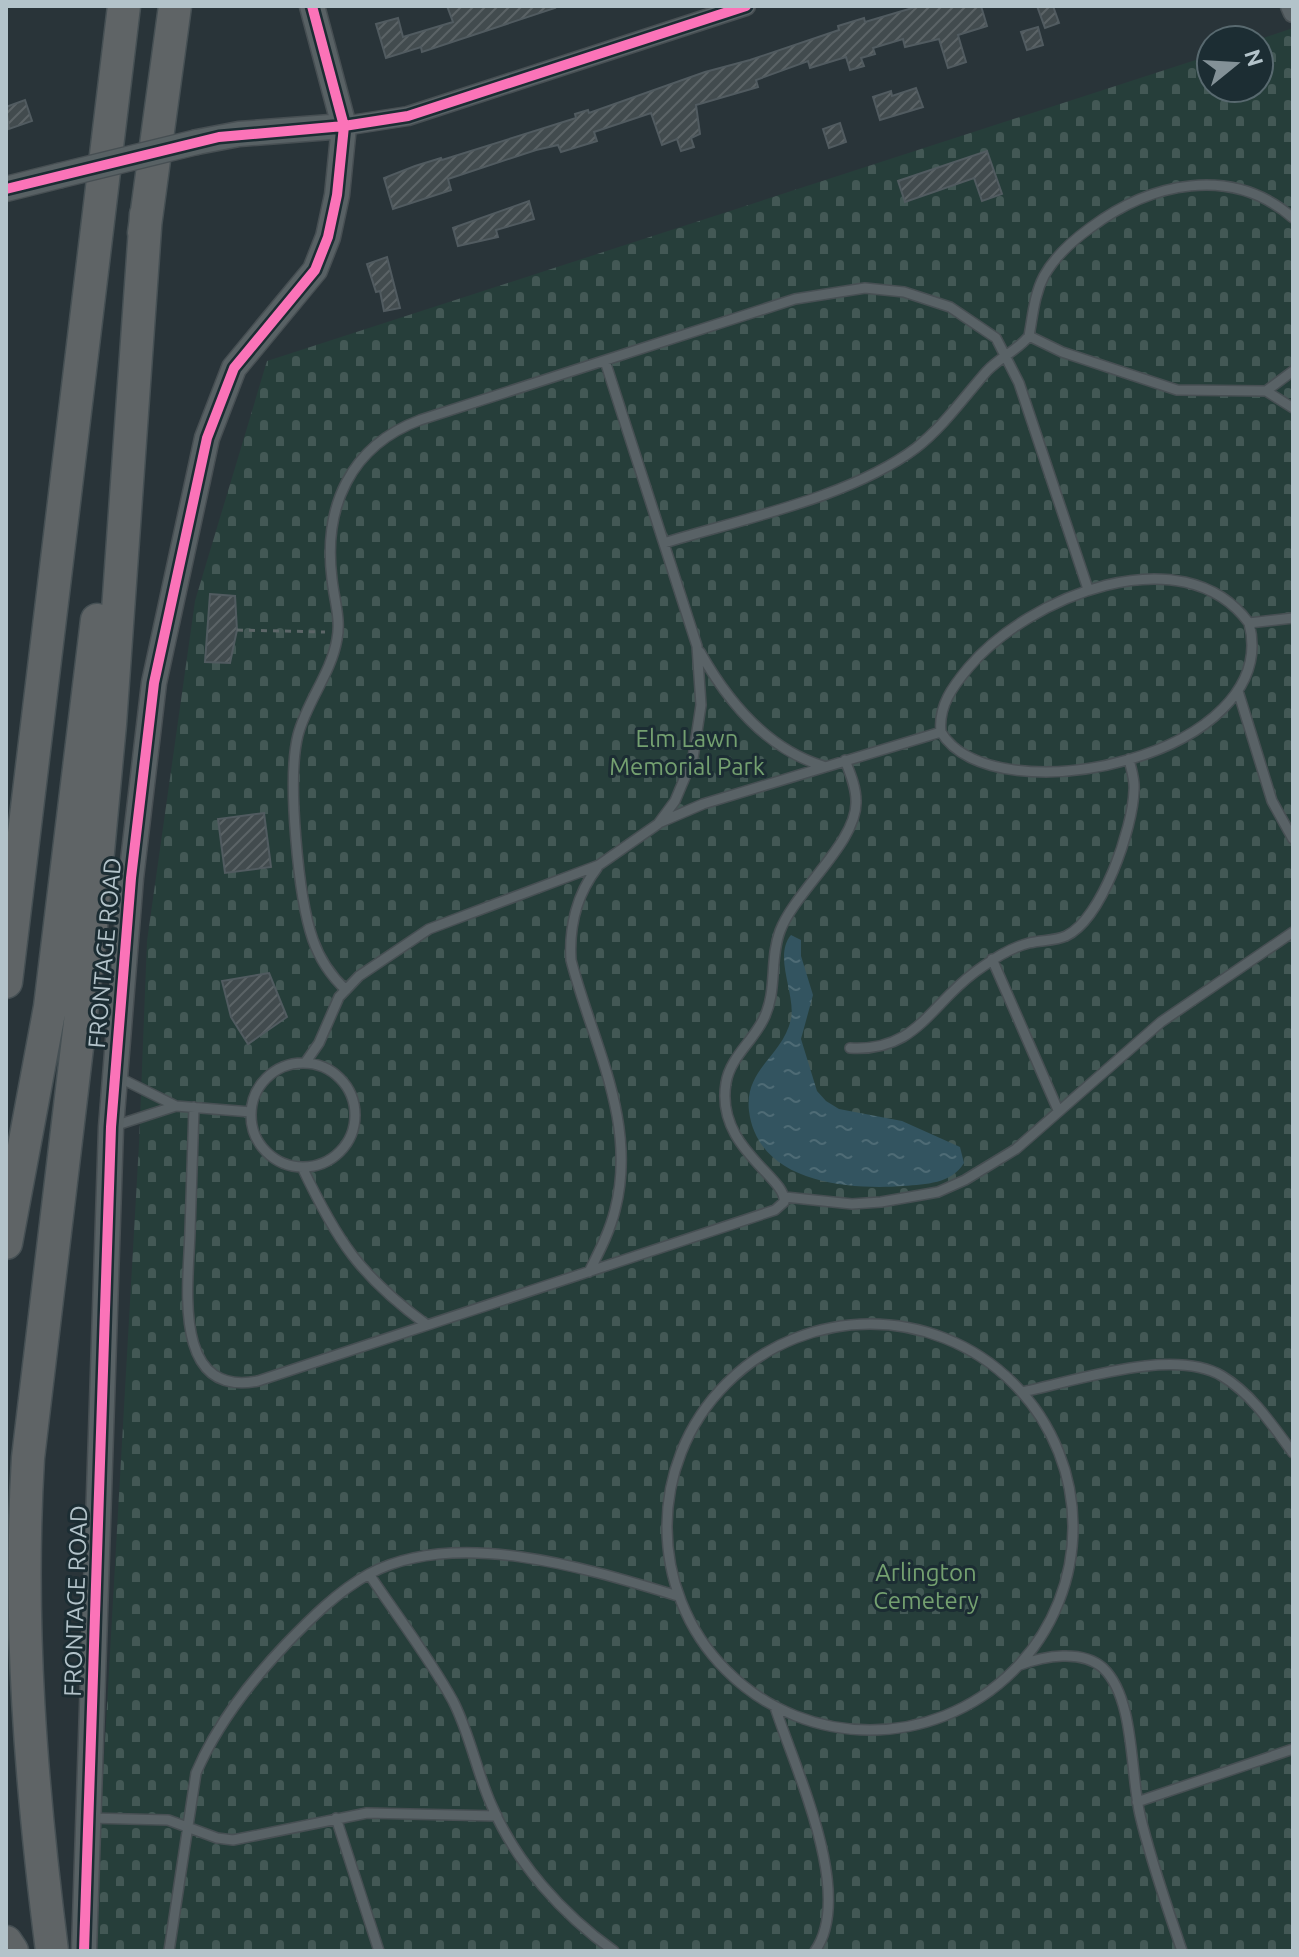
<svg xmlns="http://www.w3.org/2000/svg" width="1299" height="1957" font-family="Ubuntu,sans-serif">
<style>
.cemetery{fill:url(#cemetery-stones)}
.water{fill:url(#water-ripples)}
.building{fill:url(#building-hatch);stroke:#515b60;stroke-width:2}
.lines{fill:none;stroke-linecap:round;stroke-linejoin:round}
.lane-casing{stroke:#474f53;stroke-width:12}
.street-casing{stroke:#474f53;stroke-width:21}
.secondary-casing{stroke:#474f53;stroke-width:27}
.highway-casing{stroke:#465054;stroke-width:35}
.path{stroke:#5c6668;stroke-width:3;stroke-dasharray:6 6;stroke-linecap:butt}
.lane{stroke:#596266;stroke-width:9}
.street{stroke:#596266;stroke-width:18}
.secondary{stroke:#586164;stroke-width:24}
.highway{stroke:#5f6466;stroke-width:32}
.secondary-bridge-casing{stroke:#474f53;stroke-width:27;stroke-linecap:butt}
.secondary-bridge{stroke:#586164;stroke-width:24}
.cycleway-casing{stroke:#1c2d33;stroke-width:15}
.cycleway{stroke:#fb73b8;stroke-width:10}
.labels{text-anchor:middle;stroke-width:6;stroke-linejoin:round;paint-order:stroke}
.park-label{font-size:24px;fill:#74a070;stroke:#1c2d33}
.street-label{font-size:24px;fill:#b3c3ca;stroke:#1c2d33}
</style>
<defs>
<pattern id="cemetery-stones" width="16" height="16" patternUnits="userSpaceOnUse" patternTransform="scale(2)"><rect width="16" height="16" fill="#263e3a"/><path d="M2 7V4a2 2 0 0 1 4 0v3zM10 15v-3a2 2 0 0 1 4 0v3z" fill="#435855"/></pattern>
<pattern id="water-ripples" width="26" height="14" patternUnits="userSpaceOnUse" patternTransform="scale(2)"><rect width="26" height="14" fill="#335460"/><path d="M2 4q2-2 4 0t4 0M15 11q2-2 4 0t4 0" fill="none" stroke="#4e6b75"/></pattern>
<pattern id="building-hatch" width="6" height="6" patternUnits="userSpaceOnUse" patternTransform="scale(2)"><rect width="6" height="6" fill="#424b4e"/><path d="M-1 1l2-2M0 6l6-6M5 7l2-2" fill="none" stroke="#5b6366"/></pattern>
</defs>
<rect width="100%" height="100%" fill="#293439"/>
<path class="cemetery" d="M1293 28V1951H93L139 1144 147 941 195 601 267 361 1211 55V88H1259L1257 40Z"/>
<path class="water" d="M791 935 801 940V956L813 995 801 1039 817 1091 826 1101 839 1109 902 1121 960 1147 964 1163C951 1184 926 1184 904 1186 848 1190 758 1183 749 1111 744 1069 783 1056 791 1019 796 995 773 956 791 935Z"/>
<path class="building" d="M447 6H554L555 8 422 52 421 47 386 58 376 24 398 18 403 37 453 22Z
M919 6H981L987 26 958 35 966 62 948 68 939 39 905 47 903 39 873 48 875 54 861 58 864 66 850 70 846 57 810 68 808 61 756 80 758 87 696 105 700 134 691 138 694 147 681 151 677 139 662 145 651 113 594 132 597 141 561 152 558 145 536 150 448 179 451 190 393 209 384 178 415 166 441 158 442 160 576 118 575 114 588 110 589 113 705 72 750 60 839 30 838 26 864 18 865 22Z
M1037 6H1053L1059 23 1045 28Z
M1038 27 1043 45 1027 50 1021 32Z
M916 88 923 107 880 120 873 97 891 91 892 96Z
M25 100 32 121 9 129 6 107Z
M840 123 846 142 829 148 823 129Z
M987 151 1002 194 982 201 974 178 905 202 898 181Z
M529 201 534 219 496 230 498 237 458 246 453 228Z
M387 257 400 308 384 311 380 291 376 292 367 264Z
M210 594 235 596 237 630 230 663 205 662Z
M264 813 271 867 225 873 218 819Z
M269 973 287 1017 248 1044 231 1017 222 981Z"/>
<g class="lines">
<defs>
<path id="lane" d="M1029 336 1062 352 1177 390 1266 391 1293 408
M1266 391 1293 371
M664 543C742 519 851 497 916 448 944 426 964 397 987 371 1000 357 1018 350 1029 336 1033 315 1034 295 1044 276 1055 256 1072 241 1090 228 1150 183 1231 164 1293 218
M700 652C728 702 767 749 823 766
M1238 691 1272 801 1293 839
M941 732C938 706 953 686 969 667 1027 598 1182 533 1249 623
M661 822 703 804 941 732C992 818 1284 757 1249 623L1293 618
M992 959 1058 1110
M346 990C330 975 320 960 313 940 298 897 287 778 298 735 307 701 331 674 337 639 341 619 334 599 332 579 323 507 350 446 420 420L795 299 865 288 904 292 950 307 996 338 1019 383 1088 589
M850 1048C916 1052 929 1006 975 972 992 960 1009 948 1029 943 1041 940 1055 941 1066 936 1102 919 1133 828 1134 790 1135 779 1131 769 1129 759
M305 1063 319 1043 339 997 359 976 429 929 599 865 658 824 675 801 693 758 701 705 697 646 605 361
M251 1115a52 52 0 1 1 104 0a52 52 0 1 1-104 0Z
M176 1106 251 1112
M194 1107C193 1148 191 1189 190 1231 189 1281 170 1398 258 1381L775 1210 784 1202C788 1178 715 1148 726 1083 730 1058 752 1042 763 1020 778 992 769 960 780 931 795 891 858 841 856 801 856 787 850 773 845 760
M114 1126 176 1106 116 1076
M302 1167C337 1241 360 1276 427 1325
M785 1197 852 1204 881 1202 938 1192 965 1180 1016 1149 1161 1022 1293 932
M589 1272C599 1252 610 1231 615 1210 638 1122 592 1042 571 960 569 927 577 894 597 868
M667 1527a203 203 0 1 1 406 0a203 203 0 1 1-406 0Z
M1022 1392C1076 1381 1173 1347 1222 1376 1252 1394 1273 1426 1293 1453
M369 1574C397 1616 429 1657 453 1701 470 1734 476 1770 491 1804 516 1863 562 1914 614 1951
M1020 1665C1044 1656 1082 1649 1103 1668 1135 1698 1130 1773 1140 1815 1151 1862 1167 1906 1182 1951
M775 1707C795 1769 855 1894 815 1951
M1137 1802 1293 1749
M89 1818 168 1820 217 1838 233 1840 367 1813 497 1816
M336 1818 379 1951
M169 1951 196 1773C217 1724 249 1683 286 1644 310 1619 338 1591 369 1574 457 1527 589 1569 678 1596"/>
<path id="street" d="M1290 6 1293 13
M344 126 408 116 746 6"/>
<path id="secondary" d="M197 142 239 134 344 126
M6 189 58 176
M84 1951 111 1127 131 878 154 683 207 438 234 368 315 270 328 237 337 195 344 126 312 6"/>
<path id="highway" d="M144 233 175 6
M6 982 124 6
M6 1243 50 1007 97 620
M6 1942 12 1951
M52 1951C31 1786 18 1624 28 1458L89 947 110 724 146 214"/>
</defs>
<use href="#lane" class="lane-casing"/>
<use href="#street" class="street-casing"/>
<use href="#secondary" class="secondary-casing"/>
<use href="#highway" class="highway-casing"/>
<path class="path" d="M237 630 325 632"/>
<use href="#lane" class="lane"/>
<use href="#street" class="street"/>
<use href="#secondary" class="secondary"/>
<use href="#highway" class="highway"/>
<defs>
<path id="secondary-bridge" d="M58 176 197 142"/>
</defs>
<use href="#secondary-bridge" class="secondary-bridge-casing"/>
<use href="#secondary-bridge" class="secondary-bridge"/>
<defs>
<path id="cycleway" d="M6 189 219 137 344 126 408 116 746 6
M84 1951 111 1127 131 878 154 683 207 438 234 368 315 270 328 237 337 195 344 126 312 6"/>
</defs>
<use href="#cycleway" class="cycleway-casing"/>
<use href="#cycleway" class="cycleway"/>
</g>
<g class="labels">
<g class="park-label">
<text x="687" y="747">Elm Lawn<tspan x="687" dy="28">Memorial Park</tspan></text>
<text x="926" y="1581">Arlington<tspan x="926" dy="28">Cemetery</tspan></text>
</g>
<g class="street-label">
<text transform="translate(105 953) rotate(-85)" y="8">FRONTAGE ROAD</text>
<text transform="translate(76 1601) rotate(-88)" y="8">FRONTAGE ROAD</text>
</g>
</g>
<rect width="1299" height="1957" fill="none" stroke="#b3c3ca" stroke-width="16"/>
<g transform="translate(1235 64) rotate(72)"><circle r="38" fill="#1c2d33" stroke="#58696f" stroke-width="2"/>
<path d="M0-6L14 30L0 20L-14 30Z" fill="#839197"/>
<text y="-12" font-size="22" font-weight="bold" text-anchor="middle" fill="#b3c3ca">N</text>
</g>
</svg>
